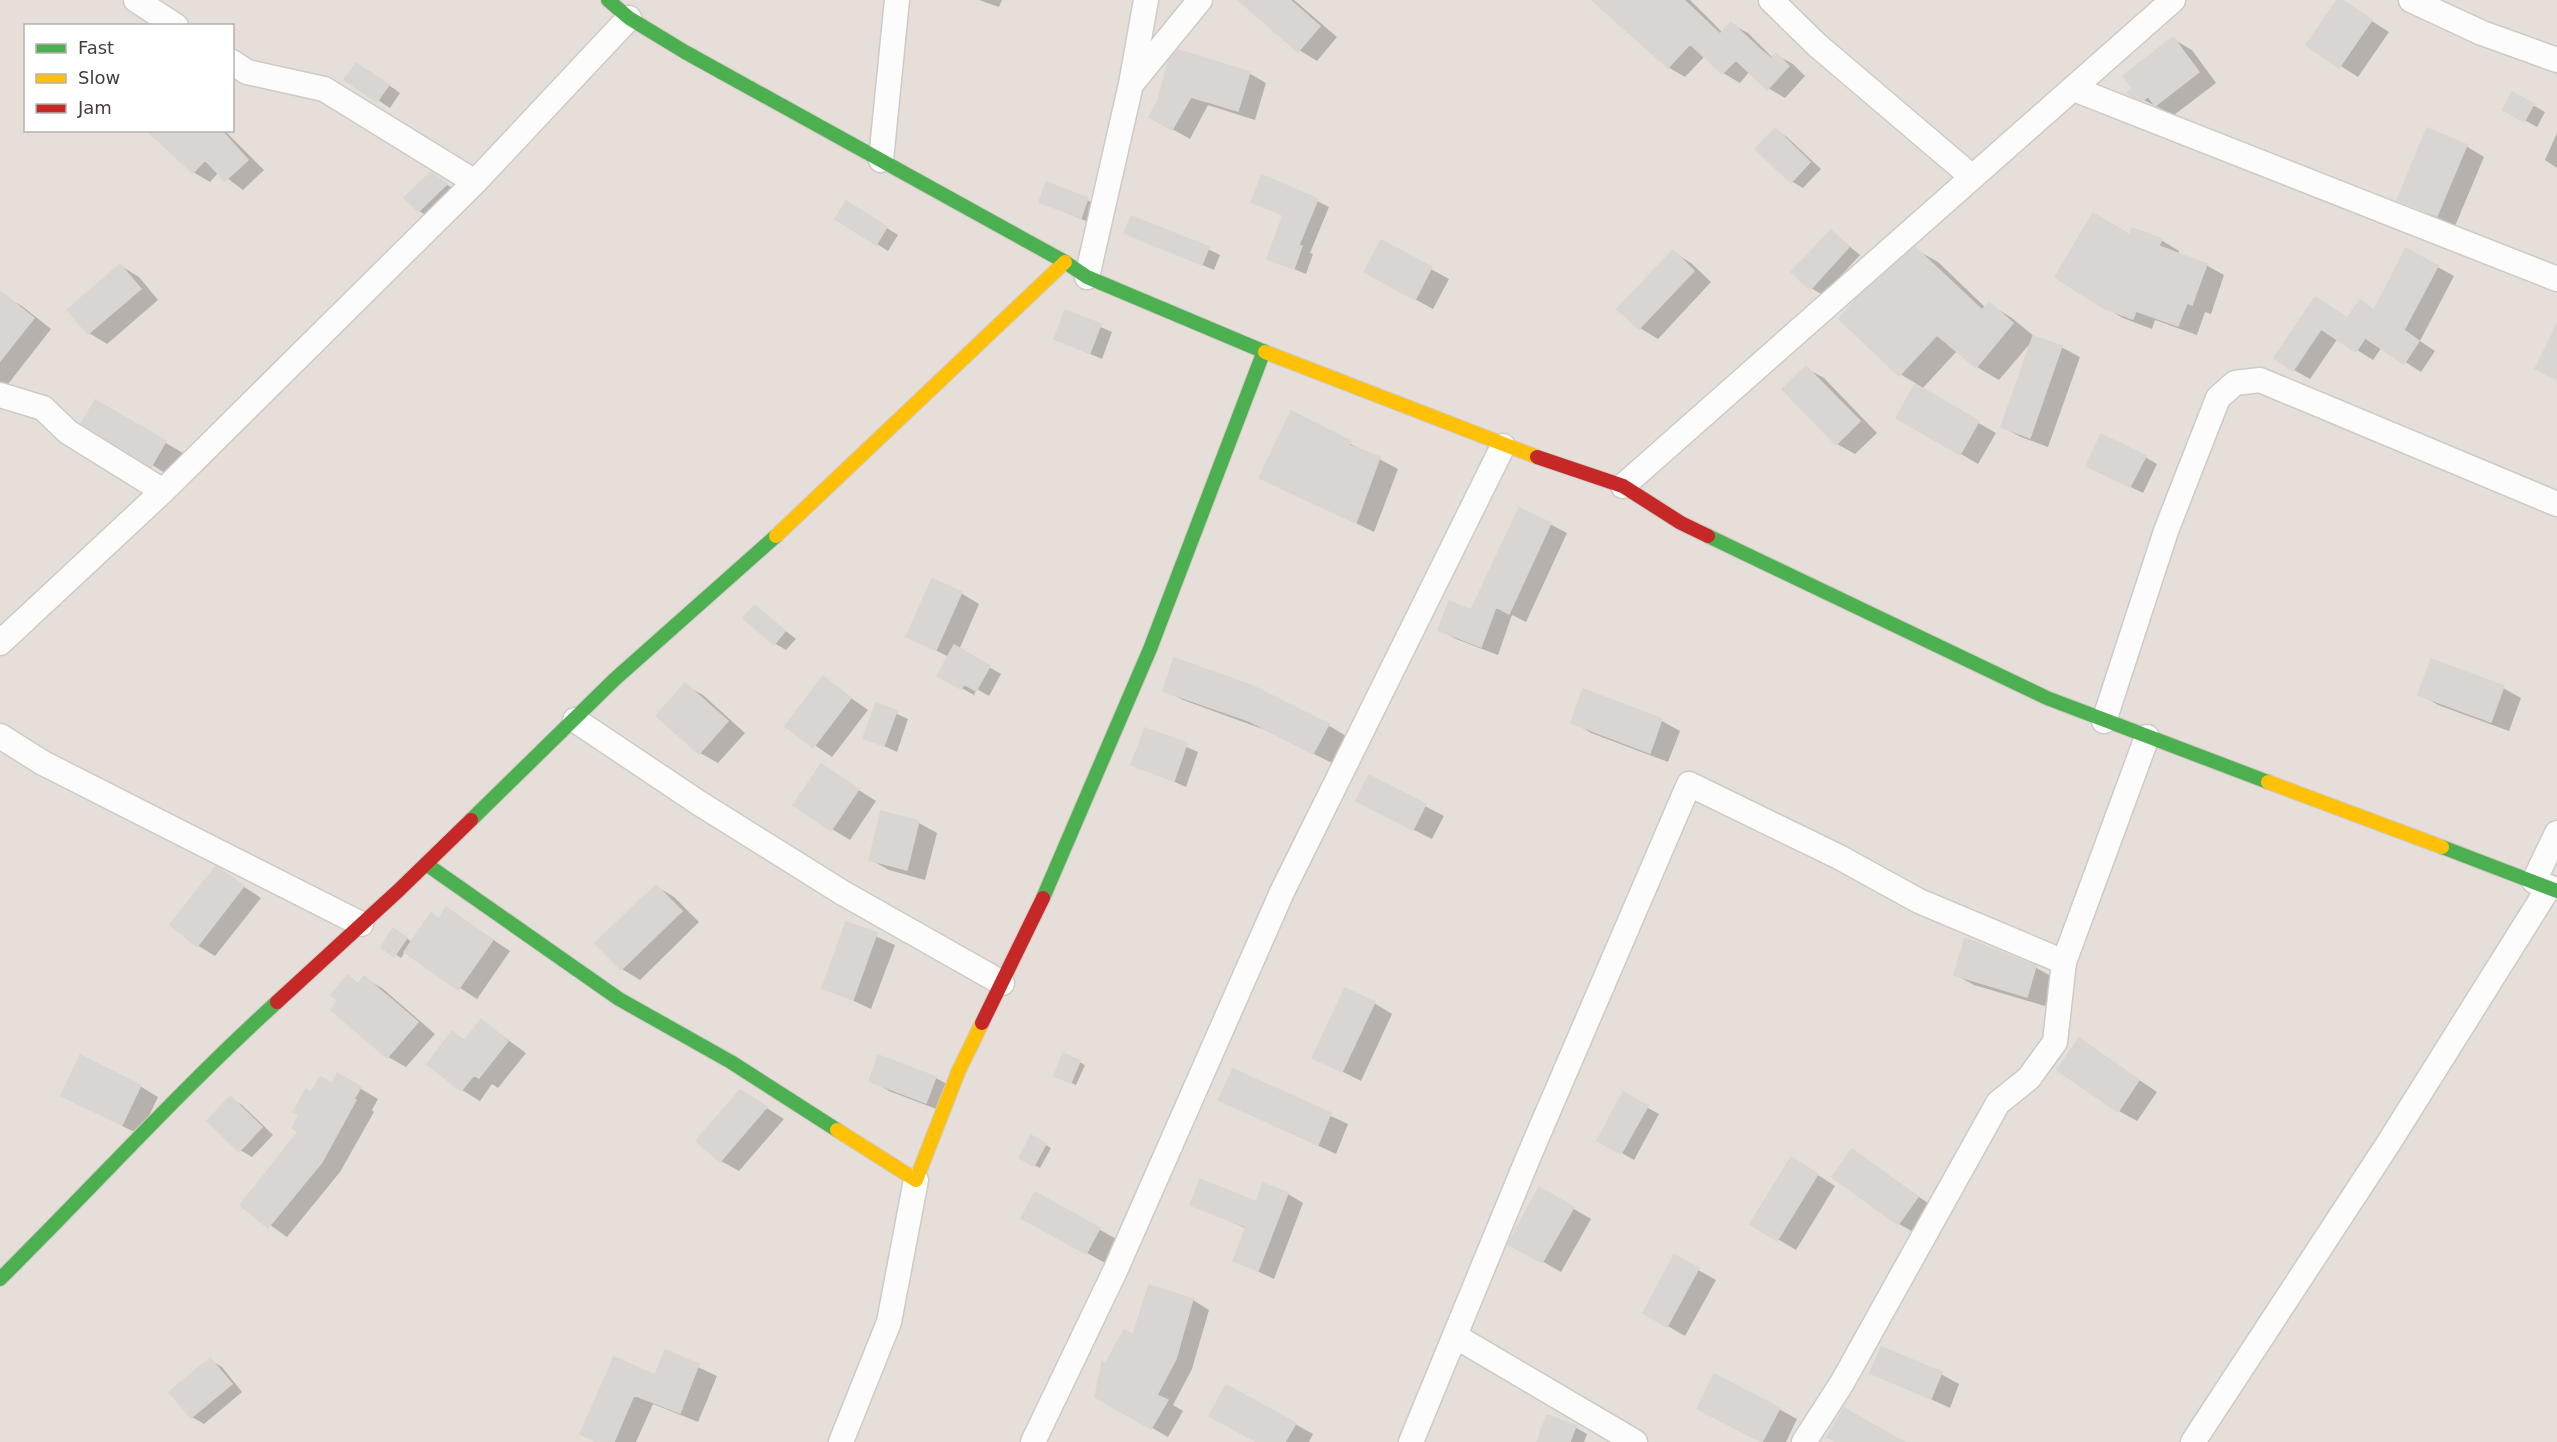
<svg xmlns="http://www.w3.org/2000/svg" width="2557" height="1442" font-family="'DejaVu Sans',sans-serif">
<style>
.residential{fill:#e5ded9;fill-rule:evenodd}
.shadow{fill:#0003}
.building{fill:#d9d5d2;stroke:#d9d5d1;stroke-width:1.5}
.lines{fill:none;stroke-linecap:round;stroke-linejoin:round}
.street-casing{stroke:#cdcac7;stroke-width:27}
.fast-casing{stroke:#d1cac4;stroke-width:16}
.slow-casing{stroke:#d1cac4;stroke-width:16}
.jam-casing{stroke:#d1cac4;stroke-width:16}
.street{stroke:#fdfcfc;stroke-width:24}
.fast{stroke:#4caf50;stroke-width:14}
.slow{stroke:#ffc107;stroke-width:14}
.jam{stroke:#c62828;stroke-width:14}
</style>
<rect width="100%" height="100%" fill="#f1eeeb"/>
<path class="residential" d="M0 0H2557V1442H0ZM26 26H232V130H26Z"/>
<path class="shadow" d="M979 0H1002L999 7Z
M1241 0H1294L1337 37 1317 61 1299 50Z
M1592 0H1690L1723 33 1731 24 1748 33 1773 58 1776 55 1793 64 1805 76 1785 98 1768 88 1750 71 1740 83 1723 73 1705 56 1685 77 1668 67Z
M2339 0 2389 32 2358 77 2308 45Z
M2173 39 2192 50 2216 83 2174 115 2131 94Z
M369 71 400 93 390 108 346 79Z
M1249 73 1266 83 1255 120 1208 105 1190 139 1151 117 1159 101Z
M2513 94 2545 112 2537 127 2505 109Z
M149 130H224L264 170 243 190 219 172 210 182 193 172Z
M1775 130 1787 137 1821 169 1803 188 1791 181Z
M2557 133V168L2545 160Z
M2466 146 2484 157 2455 226 2399 200Z
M431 174 458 192 431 218 419 211 406 198Z
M1087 200 1099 206 1093 224 1041 202Z
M1253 201H1317L1329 207 1310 253 1313 254 1306 274 1268 258 1284 216Z
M858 210 898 235 888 251 877 244Z
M1831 231 1860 255 1823 295 1811 288Z
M1126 232 1208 249 1220 255 1214 270Z
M2129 236 2161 240 2179 251 2178 255 2206 265 2224 275 2211 314 2205 312 2197 335 2155 320 2152 329 2123 318 2104 307Z
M1382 242 1449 279 1433 309 1384 282Z
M1915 249 1938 262 1986 308 1989 304 2012 318 2036 338 2061 347 2080 357 2048 447 2021 437 2002 427 2033 340 1999 380 1977 367 1958 350 1921 390 1996 433 1978 464 1898 417 1917 384 1900 374Z
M2407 250 2454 276 2420 341 2435 351 2421 372 2382 347 2373 360 2338 338 2310 379 2294 370 2316 299 2349 319 2375 311Z
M1673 252 1691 263 1711 282 1658 339 1640 328 1620 309Z
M121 266 139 277 158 300 107 344 89 333Z
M0 294 22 306 51 329 5 388 0 386Z
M1066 312 1112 332 1102 359 1056 339Z
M1806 368 1824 378 1877 433 1855 454 1837 444Z
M96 402 183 453 170 476 152 465Z
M1292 413 1398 469 1374 532 1261 477Z
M2145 457 2157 464 2143 493 2100 472Z
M1550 524 1567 533 1526 622 1512 615 1498 655 1456 639 1440 630 1472 612Z
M961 593 979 604 959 650 1001 674 989 696 977 689 974 695 939 675 949 657 908 636Z
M755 607 796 639 786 650 774 643Z
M823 678 868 710 832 757 787 726Z
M685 685 703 695 745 733 718 763 700 753Z
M2503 688 2521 698 2509 731 2438 705 2420 694Z
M1164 690 1328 725 1346 736 1332 763 1268 731 1183 700Z
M1584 691 1662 721 1680 731 1668 762 1591 733 1573 722Z
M877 705 908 719 897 752 865 737Z
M1146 729 1198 752 1186 787 1133 764Z
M821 766 876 801 850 840 832 829Z
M1369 777 1444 816 1432 839 1376 811Z
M882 813 919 823 937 833 925 880 889 870 871 860Z
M216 868 261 898 215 956 197 945Z
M656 886 674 897 699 922 640 980 622 969 597 943Z
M447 909 510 951 477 999 405 952 401 958 383 946 399 933 412 942 440 920Z
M847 923 895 945 871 1009 824 987Z
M2035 967 2054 978 2045 1006 1974 985 1956 975Z
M348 977 359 984 364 978 382 988 435 1034 406 1067 388 1057 333 1009 340 1001Z
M1374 1003 1392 1014 1361 1081 1314 1057Z
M482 1021 526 1053 498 1088 492 1084 480 1101 462 1090 429 1064 453 1033 466 1041Z
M2080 1040 2157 1092 2137 1121 2119 1111Z
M879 1057 936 1078 954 1088 944 1112 889 1091 871 1080Z
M1079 1062 1085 1065 1076 1085 1061 1078Z
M1234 1071 1348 1124 1336 1154 1220 1100Z
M338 1075 378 1099 372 1110 374 1112 340 1172 287 1237 242 1205 300 1131 312 1094 332 1085Z
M140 1086 158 1097 140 1135 62 1095Z
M1623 1094 1659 1114 1634 1160 1599 1140Z
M230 1098 242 1105 273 1135 252 1157 240 1150Z
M759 1103 784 1119 739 1171 721 1161Z
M1032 1137 1051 1148 1040 1168 1021 1158Z
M1853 1151 1935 1208 1917 1234 1899 1224Z
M1810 1170 1835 1186 1796 1250 1752 1224Z
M1540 1189 1591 1219 1561 1272 1510 1243Z
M1036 1194 1118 1240 1105 1263 1023 1217Z
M1288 1194 1303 1203 1274 1279 1235 1261 1247 1229 1192 1204H1257Z
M1675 1257 1716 1280 1685 1336 1645 1313Z
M1193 1300 1209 1310 1192 1369 1173 1405 1183 1411 1168 1437 1097 1396 1106 1366 1133 1337Z
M666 1352 717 1376 698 1422 653 1404 636 1442H596L582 1434 656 1377Z
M210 1360 222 1367 242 1392 204 1424 192 1417Z
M1872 1372 1941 1374 1959 1384 1950 1408Z
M1779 1409 1797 1419 1786 1442H1762L1717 1419Z
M1295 1424 1313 1434 1309 1442H1259Z
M1575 1427 1587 1434 1584 1442H1538Z"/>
<path class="building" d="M1238 0H1290L1320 26 1298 52Z
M1592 0H1684L1720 34 1731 22 1761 50 1771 58 1776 53 1789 66 1767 90 1736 60 1722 74 1690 44 1668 68Z
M2337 0H2342L2372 20 2339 68 2306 45Z
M2173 37 2199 72 2155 106 2148 96 2143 101 2130 96 2127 92 2132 88 2123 76Z
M1178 50 1250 72 1238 111 1191 97 1172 130 1149 117 1158 100 1169 60Z
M356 63 389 85 377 102 344 80Z
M2512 92 2534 104 2524 122 2503 110Z
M1775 128 1810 162 1791 183 1755 149Z
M2427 128 2467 145 2437 216 2397 200Z
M146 130H221L248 160 225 181 205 160 193 173Z
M431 172 447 184 418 212 404 198Z
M1262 175 1318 199 1299 245 1302 246 1294 269 1267 259 1283 215 1251 202Z
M1046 182 1088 198 1081 218 1039 202Z
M846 201 887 227 876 245 835 219Z
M2093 213 2130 235 2132 228 2162 239 2159 246 2207 264 2192 305 2187 303 2178 326 2136 311 2133 319 2103 308 2055 277Z
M1131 216 1209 247 1202 265 1124 233Z
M1831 230 1849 247 1810 290 1791 272Z
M1381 240 1432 267 1415 300 1364 272Z
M1915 247 1982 310 1989 302 2013 323 1976 368 1937 335 1899 376 1839 319 1858 297Z
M2406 248 2438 266 2404 330 2419 341 2404 364 2365 338 2356 352 2321 329 2293 371 2274 358 2315 297 2347 318 2360 300 2374 310Z
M1673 250 1694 271 1639 329 1617 309Z
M120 264 141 289 88 334 67 310Z
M0 291 34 318 0 361Z
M1065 310 1101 324 1090 353 1054 339Z
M2557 324V380L2535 369Z
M2033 336 2062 346 2030 438 2001 427Z
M1806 366 1860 421 1836 445 1782 389Z
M1915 384 1979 421 1960 455 1896 418Z
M95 400 166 441 151 467 81 424Z
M1291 411 1351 441 1349 445 1380 457 1356 523 1259 478Z
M2101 434 2146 456 2130 487 2086 466Z
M1519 508 1551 523 1509 614 1496 607 1481 647 1438 630 1449 601 1471 610Z
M932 579 962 592 936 650 906 637Z
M755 605 785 631 774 645 743 618Z
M954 645 990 666 976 691 964 684 961 689 937 676Z
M1174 658 1253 686 1329 724 1313 754 1249 721 1163 691Z
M2431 659 2504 686 2491 722 2418 695Z
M823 676 851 698 813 748 785 726Z
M685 683 728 721 699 754 656 716Z
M1583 689 1662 719 1650 753 1571 723Z
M876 703 897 711 884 746 863 738Z
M1145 728 1187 743 1174 781 1131 765Z
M821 764 859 789 831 831 793 805Z
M1369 775 1426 804 1413 830 1356 801Z
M881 811 919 821 907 870 869 860Z
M216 866 244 886 197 947 170 925Z
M656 885 682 911 621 970 595 943Z
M446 907 493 940 458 990 404 952 431 913 439 919Z
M846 922 877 933 853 1000 822 988Z
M393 928 407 938 394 957 381 947Z
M1965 938 2036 966 2027 997 1954 975Z
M348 975 358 984 364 976 418 1022 387 1058 331 1010 338 1001 331 995Z
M1345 988 1375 1002 1342 1072 1312 1058Z
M481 1019 508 1041 479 1078 474 1075 461 1091 427 1064 452 1031 464 1041Z
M2079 1038 2139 1080 2118 1112 2057 1070Z
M1063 1053 1080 1061 1071 1083 1054 1076Z
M80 1055 141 1085 122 1125 61 1096Z
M878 1055 936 1077 926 1103 869 1081Z
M1233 1069 1331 1113 1318 1145 1218 1100Z
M337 1073 361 1087 354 1099 356 1100 322 1162 268 1228 240 1205 298 1132 292 1128 299 1115 293 1112 306 1089 311 1092 320 1077 332 1083Z
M740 1090 767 1107 720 1162 696 1141Z
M1623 1092 1648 1106 1621 1154 1597 1141Z
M230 1096 262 1127 239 1152 207 1121Z
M1031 1135 1046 1144 1034 1166 1019 1158Z
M1852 1149 1918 1197 1898 1225 1832 1177Z
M1791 1157 1818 1174 1777 1241 1750 1224Z
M1200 1179 1256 1202 1263 1183 1288 1193 1258 1271 1233 1261 1246 1227 1190 1205Z
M1539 1187 1574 1207 1542 1263 1508 1244Z
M1035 1192 1100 1228 1086 1254 1021 1218Z
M1674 1255 1699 1268 1667 1327 1643 1313Z
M1149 1285 1193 1299 1176 1359 1157 1395 1168 1400 1151 1429 1095 1397 1102 1362 1105 1364 1124 1330 1133 1335Z
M1881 1347 1942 1372 1931 1399 1870 1373Z
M665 1350 699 1364 680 1413 634 1395 614 1442H597L580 1434 614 1357 655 1375Z
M210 1358 232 1384 191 1418 169 1392Z
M1714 1374 1780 1408 1762 1442 1697 1409Z
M1226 1385 1296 1423 1285 1442H1257L1209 1416Z
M1844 1408 1904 1442H1836L1827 1437Z
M1547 1415 1576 1426 1570 1442H1537Z"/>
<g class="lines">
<defs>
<path id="street" d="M136 0 176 26
M1771 0 1817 45 1971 176
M2411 0 2482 33 2557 60
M232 62 247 72 324 89 475 182
M1133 82 1200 0
M2074 89 2557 279
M881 160 897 0
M1087 277 1131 84 1146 0
M0 395 43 408 68 432 163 491
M1623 486 2173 0
M0 643 163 491 475 182 629 18
M575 720 699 803 843 893 1002 983
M2104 721 2166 531 2218 398 2235 383 2260 380 2557 504
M0 736 43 763 361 924
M2534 881 2557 833
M1455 1336 1635 1442
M841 1442 889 1322 916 1180
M1033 1442 1115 1271 1282 892 1503 446
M1411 1442 1528 1158 1689 784 1839 857 1919 901 2064 962
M1804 1442 1842 1383 1998 1103 2029 1078 2055 1042 2064 962 2147 737
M2193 1442 2388 1144 2549 887"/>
<path id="fast" d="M608 0 629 18 685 52 1065 262 1087 277 1265 352
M1708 536 2047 698 2268 782
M471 820 615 679 776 536
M2442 847 2557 891
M426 864 619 999 731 1062 837 1130
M1043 898 1150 649 1264 351
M0 1279C93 1187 180 1090 277 1002"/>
<path id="slow" d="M1265 352 1537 457
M776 536 1065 262
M2268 782 2442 847
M837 1130 916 1180 959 1070 982 1023"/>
<path id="jam" d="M1537 457 1623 486 1681 523 1708 536
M277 1002 399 890 471 820
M982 1023 1043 898"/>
</defs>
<use href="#street" class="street-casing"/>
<use href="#fast" class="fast-casing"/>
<use href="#slow" class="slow-casing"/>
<use href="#jam" class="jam-casing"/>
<use href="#street" class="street"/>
<use href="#fast" class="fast"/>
<use href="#slow" class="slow"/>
<use href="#jam" class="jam"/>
</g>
<rect x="24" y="24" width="210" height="108" fill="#ffffff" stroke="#b5b1af" stroke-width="1.5"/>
<rect x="36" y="44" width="30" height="9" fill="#4caf50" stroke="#b5b1af" stroke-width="1.5"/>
<text x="78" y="54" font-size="18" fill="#463d38">Fast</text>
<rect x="36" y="74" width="30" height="9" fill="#ffc107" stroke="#b5b1af" stroke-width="1.5"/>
<text x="78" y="84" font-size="18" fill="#463d38">Slow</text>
<rect x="36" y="104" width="30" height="9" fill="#c62828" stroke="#b5b1af" stroke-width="1.5"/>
<text x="78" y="114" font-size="18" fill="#463d38">Jam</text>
</svg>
